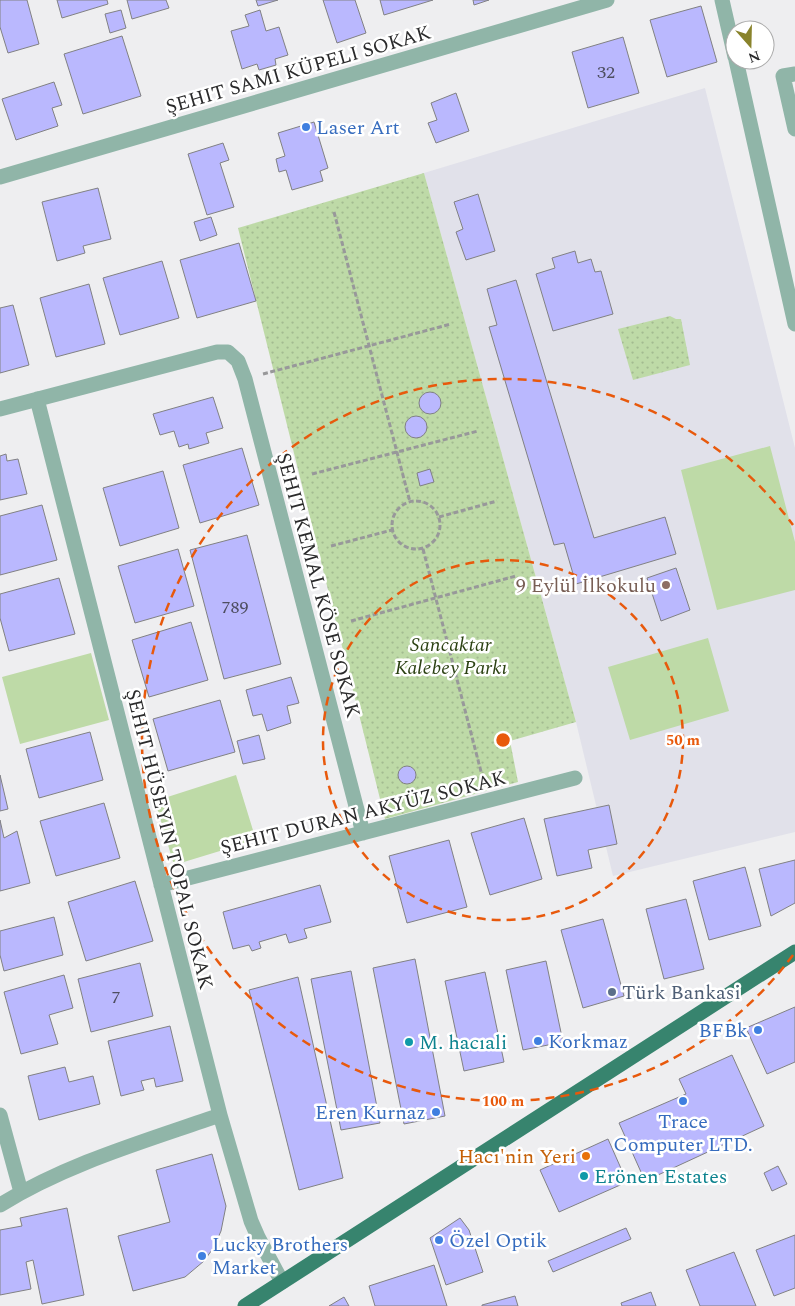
<svg xmlns="http://www.w3.org/2000/svg" width="795" height="1306" font-family="Spectral,serif">
<style>
.built{fill:#e1e1ea}
.grass{fill:#bedaa7}
.park{fill:url(#park-dots)}
.building{fill:#bab8fe;stroke:#818183}
.lines{fill:none;stroke-linecap:round;stroke-linejoin:round}
.path{stroke:#98989a;stroke-width:3;stroke-dasharray:5 2.5;stroke-linecap:butt}
.minor{stroke:#90b5a8;stroke-width:15}
.major{stroke:#37846e;stroke-width:15}
.ring{fill:none;stroke:#e8590c;stroke-width:2.5;stroke-dasharray:9 6}
.shop-dot{fill:#3f7fe0;stroke:#fff;stroke-width:2}
.education-dot{fill:#8d6e63;stroke:#fff;stroke-width:2}
.service-dot{fill:#5c6f8a;stroke:#fff;stroke-width:2}
.culture-dot{fill:#0f9aa8;stroke:#fff;stroke-width:2}
.food-dot{fill:#e8710a;stroke:#fff;stroke-width:2}
.labels{text-anchor:middle;stroke-width:5;stroke-linejoin:round;paint-order:stroke}
.number-label{font-size:18px;fill:#4e4e60}
.street-label{font-size:20px;fill:#2a2a2b;stroke:#fff}
.shop-label{font-size:20px;fill:#366cbe;stroke:#fff;text-anchor:start}
.education-label{font-size:20px;fill:#785e54;stroke:#fff;text-anchor:end}
.park-label{font-size:20px;font-style:italic;fill:#2b4112;stroke:#fff}
.service-label{font-size:20px;fill:#4e5e75;stroke:#fff;text-anchor:start}
.culture-label{font-size:20px;fill:#0d838f;stroke:#fff;text-anchor:start}
.food-label{font-size:20px;fill:#c56008;stroke:#fff;text-anchor:end}
.centre{fill:#e8590c;stroke:#fff;stroke-width:2.5}
.ring-label{font-size:15px;text-anchor:middle;font-weight:bold;fill:#e8590c;stroke:#fff;stroke-width:5;stroke-linejoin:round;paint-order:stroke}
</style>
<defs>
<pattern id="park-dots" width="8" height="8" patternUnits="userSpaceOnUse" patternTransform="scale(1.25)"><rect width="8" height="8" fill="#bedaa7"/><path d="M2 2h.1M6 6h.1" fill="none" stroke="#a3bb90" stroke-width="1.8" stroke-linecap="round"/></pattern>
</defs>
<rect width="100%" height="100%" fill="#eeeef0"/>
<path class="built" d="M705 88 795 448V832L613 876 576 722 424 173Z"/>
<path class="grass" d="M770 446 795 542V590L717 610 681 470Z
M708 638 729 711 630 740 608 667Z
M91 653 109 720 20 744 2 677Z
M236 775 256 840 174 865 155 801Z"/>
<path class="park" d="M424 173 576 722 510 741 518 782 385 819 238 228Z
M670 316 676 319H681L690 365 633 380 618 329Z"/>
<path class="building" d="M0 0H27L39 44 8 53 0 27Z
M57 0H107L108 4 62 18Z
M127 0H166L169 8 132 19Z
M256 0H278L258 6Z
M323 0H355L366 33 337 43Z
M380 0H433L384 15Z
M473 0H489L474 5Z
M701 6 717 62 667 77 650 20Z
M121 10 126 28 110 33 105 14Z
M260 10 266 31 279 27 288 55 275 59 276 65 259 70 257 64 242 69 231 31 249 26 245 15Z
M122 36 141 96 83 114 64 54Z
M623 37 639 93 588 108 572 52Z
M54 82 62 105 52 108 58 126 16 140 2 99Z
M456 93 469 131 436 143 428 123 437 120 431 103Z
M314 122 328 168 320 171 323 181 292 190 286 170 279 172 276 159 285 156 278 133Z
M223 143 229 160 220 163 234 207 207 215 188 154Z
M98 188 111 239 83 246 85 253 57 261 42 202Z
M478 194 495 251 466 260 456 232 463 229 454 202Z
M211 217 217 235 200 241 194 222Z
M239 243 256 301 197 318 180 260Z
M575 251 578 263 591 259 595 272 601 271 613 314 553 331 536 274 555 268 552 258Z
M162 261 179 318 120 335 103 278Z
M516 280 594 538 665 517 676 554 576 584 564 543 554 545 489 327 497 325 487 289Z
M89 284 105 344 56 357 40 298Z
M13 305 29 365 0 373V308Z
M419 403a11 11 0 1 1 22 0a11 11 0 1 1-22 0Z
M213 397 223 428 206 433 209 443 189 449 188 444 179 447 174 431 160 435 153 414Z
M405 427a11 11 0 1 1 22 0a11 11 0 1 1-22 0Z
M242 448 259 505 200 523 183 465Z
M6 454 7 461 18 459 27 494 0 500V456Z
M430 469 434 482 420 486 417 473Z
M163 471 179 528 120 546 103 488Z
M42 505 57 560 0 575V516Z
M247 535 281 664 224 679 190 550Z
M178 549 194 606 135 623 118 566Z
M676 568 690 610 661 621 647 578Z
M59 578 75 634 9 651 0 618V594Z
M191 622 208 680 149 697 132 640Z
M291 677 299 703 287 706 291 723 267 731 262 714 253 716 246 690Z
M220 700 235 752 168 771 153 719Z
M90 732 103 780 39 798 26 749Z
M259 735 265 759 243 764 237 741Z
M398 775a9 9 0 1 1 18 0a9 9 0 1 1-18 0Z
M0 775 8 809 0 811Z
M104 803 120 858 56 876 40 821Z
M609 805 617 844 588 850 592 868 557 876 544 819Z
M524 818 542 879 490 895 471 833Z
M0 820 4 838 17 831 30 883 0 891Z
M449 840 467 907 407 923 389 856Z
M795 860V903L771 916 759 869Z
M745 867 761 926 709 940 693 881Z
M135 881 153 941 86 961 68 902Z
M320 885 331 922 304 929 307 938 289 943 286 934 259 942 261 948 252 951 249 945 233 949 223 912Z
M686 899 704 969 664 979 646 909Z
M54 917 63 955 4 971 0 955V931Z
M603 919 624 996 583 1008 561 930Z
M415 959 445 1116 404 1124 373 968Z
M546 961 563 1042 523 1050 506 970Z
M140 963 153 1016 91 1032 78 979Z
M351 971 380 1123 341 1130 311 979Z
M485 972 504 1062 464 1071 445 981Z
M64 975 73 1008 49 1015 58 1044 21 1054 4 992Z
M298 977 343 1178 299 1190 249 990Z
M795 1007V1062L767 1074 746 1028Z
M170 1026 183 1081 156 1087 154 1078 141 1081 144 1090 121 1096 108 1041Z
M732 1055 764 1126 645 1181 619 1123 686 1094 679 1079Z
M65 1067 69 1082 93 1076 100 1104 39 1120 28 1076Z
M608 1139 627 1182 559 1212 540 1170Z
M212 1154 226 1206 221 1231 214 1247 204 1261 185 1277 133 1291 118 1236 170 1222 156 1170Z
M778 1166 787 1184 772 1191 764 1173Z
M67 1208 84 1295 42 1304 33 1260 26 1262 31 1289 0 1295V1230L22 1226 20 1218Z
M460 1218 469 1230 483 1272 446 1285 430 1238Z
M626 1228 631 1239 553 1272 548 1261Z
M795 1235V1288L774 1296 756 1250Z
M734 1252 756 1306H700L686 1270Z
M434 1265 447 1306H375L369 1286Z
M651 1292 656 1306H622L621 1303Z
M515 1296 518 1306H482V1305Z
M344 1297 349 1306H329Z"/>
<g class="lines">
<path class="path" d="M334 212 410 502
M263 374 451 324
M312 474 478 431
M392 525a24 24 0 1 1 48 0a24 24 0 1 1-48 0Z
M439 517 497 501
M331 546 392 530
M423 549 484 783
M351 621 516 576"/>
<path class="minor" d="M722 0 735 57
M736 60 795 324
M795 74 783 76 795 129
M0 177 607 0
M37 399 220 1115 251 1221 258 1237 282 1282
M0 409 217 352H228L238 361 245 379 363 833
M161 885 575 778
M0 1115 21 1192
M0 1205C68 1163 146 1141 220 1115"/>
<path class="major" d="M245 1306 795 952"/>
</g>
<g class="ring">
<circle cx="503" cy="740" r="180"/>
<path d="M793 955A361 361 0 1 1 793 525"/>
</g>
<g class="shop-dot">
<circle cx="306" cy="127" r="5"/>
<circle cx="758" cy="1030" r="5"/>
<circle cx="538" cy="1041" r="5"/>
<circle cx="683" cy="1101" r="5"/>
<circle cx="436" cy="1112" r="5"/>
<circle cx="439" cy="1240" r="5"/>
<circle cx="202" cy="1256" r="5"/>
</g>
<circle class="education-dot" cx="666" cy="585" r="5"/>
<circle class="service-dot" cx="612" cy="992" r="5"/>
<g class="culture-dot">
<circle cx="409" cy="1042" r="5"/>
<circle cx="584" cy="1176" r="5"/>
</g>
<circle class="food-dot" cx="586" cy="1156" r="5"/>
<g class="labels">
<g class="number-label">
<text x="606" y="78">32</text>
<text x="235" y="613">789</text>
<text x="116" y="1003">7</text>
</g>
<g class="street-label">
<text transform="translate(298 69) rotate(-16)" y="7">ŞEHIT SAMI KÜPELI SOKAK</text>
<text transform="translate(319 585) rotate(75)" y="7">ŞEHIT KEMAL KÖSE SOKAK</text>
<text transform="translate(363 812) rotate(-14)" y="7">ŞEHIT DURAN AKYÜZ SOKAK</text>
<text transform="translate(170 839) rotate(76)" y="7">ŞEHIT HÜSEYIN TOPAL SOKAK</text>
</g>
<g class="shop-label">
<text x="316" y="134">Laser Art</text>
<text x="748" y="1037" text-anchor="end">BFBk</text>
<text x="548" y="1048">Korkmaz</text>
<text x="426" y="1119" text-anchor="end">Eren Kurnaz</text>
<text x="683" y="1128" text-anchor="middle">Trace<tspan x="683" dy="23">Computer LTD.</tspan></text>
<text x="449" y="1247">Özel Optik</text>
<text x="212" y="1251">Lucky Brothers<tspan x="212" dy="23">Market</tspan></text>
</g>
<g class="education-label">
<text x="656" y="592">9 Eylül İlkokulu</text>
</g>
<g class="park-label">
<text x="451" y="651">Sancaktar<tspan x="451" dy="23">Kalebey Parkı</tspan></text>
</g>
<g class="service-label">
<text x="622" y="999">Türk Bankasi</text>
</g>
<g class="culture-label">
<text x="419" y="1049">M. hacıali</text>
<text x="594" y="1183">Erönen Estates</text>
</g>
<g class="food-label">
<text x="576" y="1163">Hacı'nin Yeri</text>
</g>
</g>
<circle cx="503" cy="740" r="8" class="centre"/>
<g class="ring-label">
<text x="683" y="745">50 m</text>
<text x="503" y="1106">100 m</text>
</g>
<g transform="translate(750 45) rotate(160)"><circle r="24" fill="#ffffff" stroke="#aaaaaa"/>
<path d="M0-4L9 19L0 12L-9 19Z" fill="#89832b"/>
<text y="-8" font-size="14" font-weight="bold" text-anchor="middle" fill="#2a2a2b">N</text>
</g>
</svg>
